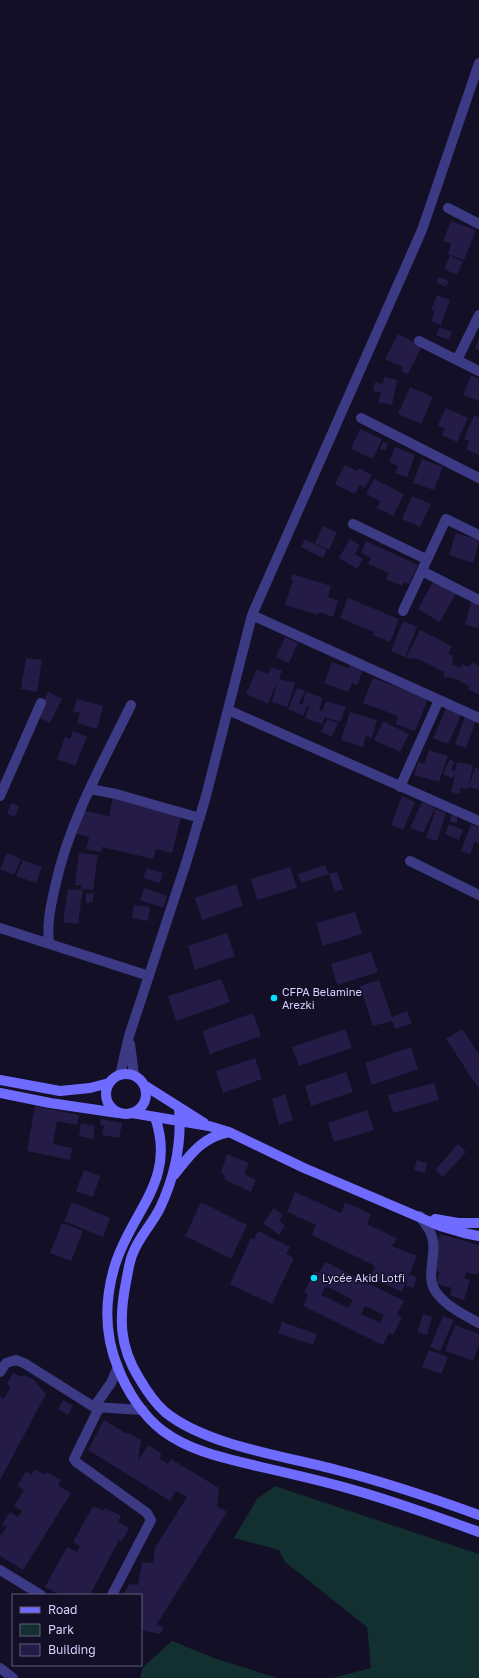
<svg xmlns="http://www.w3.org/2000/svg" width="479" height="1678" font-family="'Golos Text',sans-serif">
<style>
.green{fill:#12302f}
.building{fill:#241b47;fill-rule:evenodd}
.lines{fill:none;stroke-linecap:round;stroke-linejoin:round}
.street{stroke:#3d3a85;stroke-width:10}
.secondary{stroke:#6f6bff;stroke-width:10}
.poi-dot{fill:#00e5ff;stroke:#130f26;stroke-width:1.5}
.labels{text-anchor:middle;stroke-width:3;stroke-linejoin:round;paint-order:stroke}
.poi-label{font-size:11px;fill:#d9d4ff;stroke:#130f26;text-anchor:start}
</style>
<rect width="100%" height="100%" fill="#130f26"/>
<path class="green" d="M275 1486 479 1554V1678H332L371 1668 367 1627 285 1562 279 1550 234 1538 257 1499Z
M172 1641 214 1658 277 1678H140L143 1667Z"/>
<path class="building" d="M451 221 476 230 464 260 448 254 451 244 443 241Z
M450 256 463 262 457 275 444 269Z
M439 277 449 281 446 287 436 282Z
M437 295 450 300 441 325 431 321 435 311 431 310Z
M440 327 452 332 449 340 436 335Z
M398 334 422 346 408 374 401 371 403 367 385 359Z
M479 339V350L475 348Z
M471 375 479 379V401L463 395Z
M384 377 397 380 392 405 378 402 381 393 373 391 375 382 383 384Z
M410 387 433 397 421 424 398 414Z
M446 408 468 418 457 442 442 435 445 429 438 425Z
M474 415 479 417V455L466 449 469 441 464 439Z
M360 429 382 439 373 459 351 449Z
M383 441 388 444 385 451 380 449Z
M395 447 415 455 407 477 395 473 398 466 389 462Z
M422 459 443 467 434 490 413 483Z
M345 465 357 471 359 468 372 475 365 488 360 485 355 494 335 484Z
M374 479 404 494 393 516 377 508 380 501 366 494Z
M412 496 431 504 420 527 402 519Z
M323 526 337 532 329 550 315 543Z
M456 533 479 540 473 563 449 555Z
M305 539 327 550 323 558 301 547Z
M350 539 360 545 355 554 363 559 357 569 339 558Z
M366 541 418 565 409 584 404 582 402 586 386 579 389 573 368 564 371 558 361 553Z
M292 574 331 586 328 597 338 601 333 617 319 612 318 615 285 605 293 580 290 579Z
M434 580 456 593 440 622 418 609Z
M348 598 399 619 390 642 373 635 374 632 340 618Z
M472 599 479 601V628L465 625Z
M403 621 417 627 405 657 391 651Z
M420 630 452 646 448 654 453 656 452 664 460 668 462 664 469 667 472 662 479 666V695L468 689 469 686 453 678 443 677 444 672 418 659 406 658Z
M285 637 298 643 289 663 276 657Z
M26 658 42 660 37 692 21 689Z
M332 662 348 668 350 665 363 670 357 685 352 683 348 692 324 683Z
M272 667 282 671 279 679 295 683 287 707 272 702 278 680 268 704 246 694 257 669 268 674Z
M373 678 428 699 415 731 395 724 398 716 363 703Z
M297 688 305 691 299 703 302 705 306 692 323 698 319 710 322 711 326 701 346 707 340 722 325 717 322 724 305 718 309 707 307 706 303 716 288 709Z
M48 692 62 699 50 723 36 716Z
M77 699 103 706 97 729 77 723 80 713 73 711Z
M447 706 462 713 448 744 433 738Z
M350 712 377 720 372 738 366 736 363 747 341 740Z
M466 714 477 718 466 748 455 744Z
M327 719 338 723 332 737 321 732Z
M383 721 409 734 400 752 374 740Z
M73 731 87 737 75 766 57 759 65 737 70 739Z
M429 750 448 756 439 782 414 775 418 762 424 764Z
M450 759 455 762 451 769 455 771 457 762 473 765 469 786 475 768 479 769V790L469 787 468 789 461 788 459 794 451 792 455 774 452 778 443 774Z
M402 796 415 802 403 830 391 825Z
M113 797 182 813 172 853 156 849 153 859 102 847 101 852 86 849 89 837 74 833 80 810 109 816Z
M422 802 435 808 423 833 410 828Z
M11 803 19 806 15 817 7 814Z
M436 809 446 813 437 841 426 838Z
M451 815 457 816V823L450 822Z
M449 824 463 830 459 840 445 834Z
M471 824 479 827V844L475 842 470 854 461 851Z
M7 853 21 859 14 875 0 869Z
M79 853 98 855 93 890 83 889 78 924 63 922 68 889 81 890V885H75Z
M23 860 42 867 36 883 16 876Z
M325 865 329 874 301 883 298 874Z
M290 867 297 888 257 900 251 879Z
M147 868 163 873 160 883 143 878Z
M337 872 343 889 335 892 329 874Z
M236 884 243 906 202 920 195 898Z
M144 888 167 896 163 908 140 900Z
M93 893V902L86 903V894Z
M134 905 150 907 148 921 132 918Z
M355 912 362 934 323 946 316 923Z
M227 933 235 956 195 970 188 946Z
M371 952 378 972 337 985 331 964Z
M221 979 230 1002 176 1021 168 996Z
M379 980 392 1017 407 1011 412 1023 395 1029 392 1021 373 1026 360 986Z
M253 1013 261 1036 210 1054 202 1031Z
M345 1029 352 1048 299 1066 292 1047Z
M462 1029 479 1054V1089L446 1039Z
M411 1047 418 1069 372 1085 365 1063Z
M255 1058 262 1079 223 1093 216 1071Z
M346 1072 353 1092 311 1106 305 1086Z
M434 1083 439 1100 393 1113 388 1095Z
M285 1094 293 1120 279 1125 272 1099Z
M35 1106 79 1115 77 1125 57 1121 53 1144 72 1148 70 1160 27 1151Z
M367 1110 374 1130 334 1142 328 1123Z
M101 1119 122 1123 119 1138 102 1135 104 1126 100 1125Z
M81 1123 95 1126 93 1139 79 1136Z
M458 1144 466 1152 443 1177 435 1170Z
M227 1154 249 1163 244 1174 256 1180 251 1192 224 1179 226 1176 221 1173Z
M417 1160 427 1163 425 1173 414 1170Z
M84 1170 100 1176 93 1197 76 1191Z
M295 1192 341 1213 345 1202 371 1214 367 1224 397 1238 392 1246 417 1256 402 1292 370 1277 375 1266 312 1235 316 1225 287 1212Z
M72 1202 110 1218 103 1237 64 1221Z
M201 1202 247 1225 231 1259 185 1236Z
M274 1208 283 1215 279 1221 285 1226 279 1235 263 1223Z
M62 1223 83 1231 71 1261 50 1253Z
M258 1231 290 1247 286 1254 294 1258 272 1304 230 1284 251 1238 254 1239Z
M440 1234 479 1245V1270L478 1275 466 1272 464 1278 470 1280 464 1300 450 1295 452 1288 436 1284 440 1272 430 1269Z
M325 1262 404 1301 397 1314 402 1317 393 1335 389 1333 383 1345 303 1306 308 1295 304 1292 315 1271 319 1273ZM326 1286 353 1300 348 1308 321 1295ZM365 1306 384 1315 380 1323 361 1314Z
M409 1274 417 1277 413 1288 406 1286Z
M423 1314 432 1317 427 1335 417 1332Z
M443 1316 454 1320 440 1351 430 1347Z
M282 1322 317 1334 313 1345 278 1333Z
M455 1325 479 1334V1344L473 1361 445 1351Z
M429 1350 448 1357 441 1374 422 1367Z
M13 1373 21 1377 24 1375 34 1380 46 1394 0 1480V1396L4 1399 10 1388 7 1384Z
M63 1400 73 1406 68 1415 58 1409Z
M104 1420 127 1434 129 1433 141 1440 138 1461 148 1445 161 1453 160 1459 168 1464 171 1459 219 1488 217 1506 227 1512 157 1624 164 1628 160 1634 141 1630V1595H127L124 1593 129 1584 138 1585 142 1562 153 1563 155 1548 187 1497 176 1491 170 1501 88 1450Z
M35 1469 44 1475 46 1472 61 1480 58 1485 71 1493 23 1570 0 1556V1536L7 1527 2 1525 10 1512 18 1517 22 1511 14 1506 24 1490 17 1486 26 1471 31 1475Z
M93 1506 103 1511 105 1508 121 1516 118 1522 129 1528 122 1541 119 1540 90 1595H61L45 1587 67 1547 77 1552 80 1546 73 1542Z"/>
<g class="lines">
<path class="street" d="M448 208 479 224
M419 341 479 371
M457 360 479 315
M361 418 479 478
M353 524 426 559
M422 571 479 600
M403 611 446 519 479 535
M252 615 479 718
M228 710 479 821
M400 787 439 700
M90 789 116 794 200 818
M0 796 41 703
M410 861 479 895
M0 928 149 976
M49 944C47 923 50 909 55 887 69 822 102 764 131 705
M130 1044 134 1075
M120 1075 129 1036 187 860 206 796 252 615 422 230 479 63
M420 1216C423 1222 429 1228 431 1234 439 1252 424 1276 436 1292 447 1307 464 1315 479 1323
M118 1367 111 1383 94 1407 143 1410
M0 1372 6 1363 16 1360 24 1363 94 1407
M99 1408 74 1459 76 1462 147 1513 151 1520 112 1595
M0 1570 41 1595
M0 1668 13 1678"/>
<path class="secondary" d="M106 1094a20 20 0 1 1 40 0a20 20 0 1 1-40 0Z
M0 1080 60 1091 90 1088 109 1083
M144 1085 204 1123
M0 1093 50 1103 118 1113
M179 1108C182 1143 175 1176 160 1208 152 1224 139 1237 133 1253 129 1262 128 1273 126 1282 119 1318 119 1346 139 1378 146 1390 155 1403 165 1412 207 1446 285 1456 337 1470 385 1482 432 1498 479 1515
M132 1113 209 1126 229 1132 304 1168 440 1226 464 1233 479 1236
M155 1117C177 1181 132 1210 115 1265 104 1301 104 1334 118 1368 127 1391 143 1416 163 1431 191 1452 228 1459 261 1467 292 1474 323 1481 354 1490 396 1502 438 1517 479 1532
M174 1175C191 1154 201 1138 229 1132
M435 1219 458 1223H479"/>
</g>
<g class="poi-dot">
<circle cx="274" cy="998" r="4"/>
<circle cx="314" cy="1278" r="4"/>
</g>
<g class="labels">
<g class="poi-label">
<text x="282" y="996">CFPA Belamine<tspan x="282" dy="13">Arezki</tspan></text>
<text x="322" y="1282">Lycée Akid Lotfi</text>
</g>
</g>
<rect x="12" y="1594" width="130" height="72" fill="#130f26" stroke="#625e7d"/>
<rect x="20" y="1607" width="20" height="6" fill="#6f6bff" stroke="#625e7d"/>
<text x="48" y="1614" font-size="12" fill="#d9d4ff">Road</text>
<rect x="20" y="1624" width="20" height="12" fill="#12302f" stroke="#625e7d"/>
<text x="48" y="1634" font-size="12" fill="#d9d4ff">Park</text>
<rect x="20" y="1644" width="20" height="12" fill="#241b47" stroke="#625e7d"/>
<text x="48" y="1654" font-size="12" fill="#d9d4ff">Building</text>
</svg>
